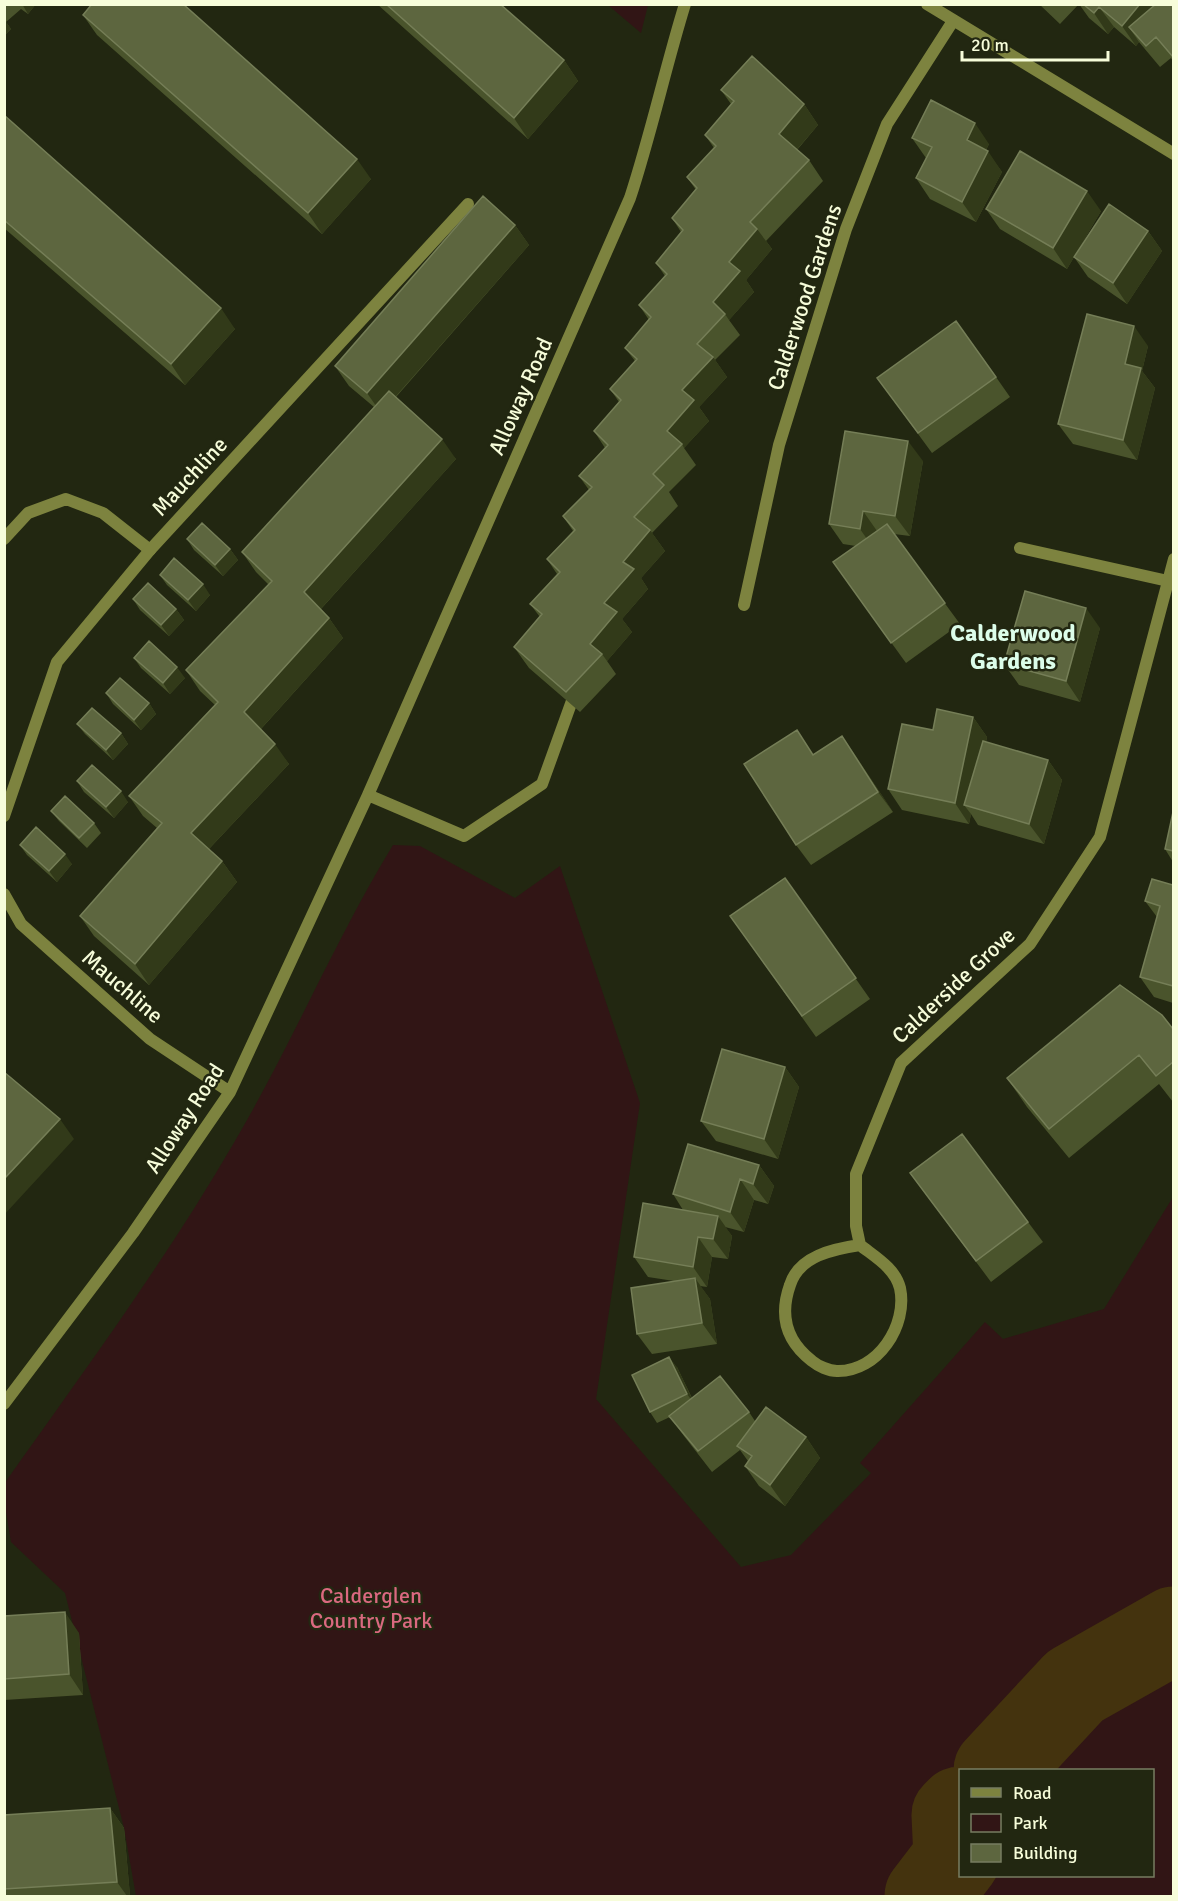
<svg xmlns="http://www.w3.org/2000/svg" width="1178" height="1901" font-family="Signika,sans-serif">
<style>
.green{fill:#311515;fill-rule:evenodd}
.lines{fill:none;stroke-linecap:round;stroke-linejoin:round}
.river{stroke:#44330e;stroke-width:87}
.service{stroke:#7d833f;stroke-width:12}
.minor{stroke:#7d833f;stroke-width:12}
.wall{fill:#4a542c}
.shaded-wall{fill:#323a19}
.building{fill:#5d663f;stroke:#757e57;stroke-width:1.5}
.labels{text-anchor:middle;stroke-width:5;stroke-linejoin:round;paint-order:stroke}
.street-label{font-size:22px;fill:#f7fdda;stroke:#222711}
.park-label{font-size:22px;fill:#da6980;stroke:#222711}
.neighbourhood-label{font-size:24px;font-weight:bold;fill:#dcfdea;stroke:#222711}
</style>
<rect width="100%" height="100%" fill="#222711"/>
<path class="green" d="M608 5H648L641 33Z
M393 845 420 846 515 898 560 866 640 1103 596 1399 741 1567 791 1555 871 1473 860 1463 985 1322 1003 1339 1104 1309 1173 1197V1896H136L124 1828 65 1593 11 1542 5 1506 4 1484C84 1371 166 1260 235 1141 292 1044 335 940 393 845ZM960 1770H1152V1876H960Z"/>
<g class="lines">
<path class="river" d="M997 1770 1075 1686 1174 1630
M928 1896 957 1858 955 1815 960 1810"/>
<path class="service" d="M4 539 28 513 66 499 103 513 150 550
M1020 548 1168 581"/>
<path class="minor" d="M927 4 1174 154
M744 605 779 445 846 229 887 124 953 21
M368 795 630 198C651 134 665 69 685 4
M4 816 57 662 150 550 468 204
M4 894 21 924 150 1039 230 1092
M860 1245C833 1249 799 1256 790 1285 779 1316 786 1341 812 1361 818 1366 829 1371 837 1371 878 1372 908 1325 900 1288 895 1268 875 1257 860 1245L856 1226V1174L901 1063 1030 944 1100 837 1174 559
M4 1404 133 1233 230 1092 368 795 464 836 542 784 573 698"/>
</g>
<path class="wall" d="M4 4H36L28 14 21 9 6 22 11 29 4 36Z
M377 4H500L564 60 578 81 528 139Z
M1039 4H1079L1060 24Z
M1079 4H1173V61L1171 58 1160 67 1139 42 1136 46 1114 27 1108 34 1089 18Z
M83 15 371 179 322 234 97 35Z
M721 90 804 104 818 125 797 150 809 160 823 181 766 241 772 249 746 280 754 292 729 320 740 335 715 360 727 377 699 407 709 421 684 448 696 465 669 492 678 506 652 533 665 551 641 578 648 589 622 619 632 632 607 661 616 674 580 712 529 668 514 647 540 617 530 604 557 574 547 559 573 531 563 516 589 490 579 476 605 448 594 431 619 402 610 389 635 361 625 348 649 320 639 305 665 276 656 263 681 232 672 218 696 190 687 177 714 148 705 135 731 104Z
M4 115 235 329 185 385 4 228Z
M912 138 989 144 986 150 1002 172 976 222 930 199 916 178 926 158Z
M986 209 1101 211 1074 257 1148 231 1162 251 1127 304 1088 277 1074 257 1067 269 1000 229Z
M515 225 529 245 396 397 456 459 321 609 329 618 343 638 261 729 289 764 209 849 222 861 237 882 149 985 94 936 80 916 157 828 143 816 129 796 215 705 200 691 186 670 269 585 256 572 242 552 374 407 349 386 335 366Z
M1148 346 1142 371 1155 388 1137 460 1073 444 1058 424Z
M996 377 1010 397 932 453 877 378Z
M923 461 910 536 894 534 960 624 906 663 833 562 856 546 843 544 829 524Z
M187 539 230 549 238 560 223 576 194 550Z
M160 575 210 595 196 611 167 585Z
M133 599 176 609 184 620 169 636 140 610Z
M1100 628 1080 702 1019 685 1004 664Z
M134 658 185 678 170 694 141 668Z
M106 693 149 703 156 714 141 730 113 704Z
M973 717 987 737 986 742 1048 760 1062 780 1044 844 978 825 971 814 969 824 902 810 888 789 933 730Z
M77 724 121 733 128 744 113 760 85 734Z
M842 736 893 812 811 865 796 845 814 754Z
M77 781 128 802 114 818 84 792Z
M51 811 94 823 101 833 87 848 59 821Z
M1173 812V862L1165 849Z
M20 845 72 864 57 882 27 855Z
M785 878 870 999 816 1037 730 916Z
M1173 885V1003L1154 997 1140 977 1157 917 1145 901Z
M1173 1029V1102L1159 1084 1069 1158 1027 1107 1007 1078Z
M785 1067 799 1087 778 1159 716 1141 701 1121Z
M759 1165 774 1186 768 1204 754 1200 744 1232 725 1227 732 1236 728 1259 712 1257 707 1287 700 1286 710 1299 717 1344 652 1354 637 1334 674 1281 648 1277 634 1257 683 1210 673 1194Z
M910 1173 1028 1222 1043 1242 991 1282Z
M677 1367 692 1398 749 1412 755 1421 806 1437 820 1458 785 1506 759 1486 745 1466 748 1461 740 1450 712 1472 684 1436 670 1417 657 1423 650 1412Z
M4 1616 79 1633 83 1695 4 1700Z
M110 1808 124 1828 130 1896H4V1815Z"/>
<path class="shaded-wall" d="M22 4H36L28 14Z
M1140 4H1172L1129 27 1139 42 1136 46 1122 26Z
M1099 7 1114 27 1108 34 1094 13Z
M4 19 11 29 4 36Z
M564 60 578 81 528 139 514 118Z
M804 104 818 125 793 154 779 134Z
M975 123 989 144 981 160 967 140Z
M988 151 1002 172 976 222 962 202Z
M357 159 371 179 322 234 308 213Z
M1087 191 1101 211 1067 269 1053 248Z
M515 225 529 245 381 413 367 393Z
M757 229 772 249 746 280 754 292 729 320 725 314 713 302 729 262Z
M1148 231 1162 251 1127 304 1113 283Z
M221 308 235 329 185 385 171 364Z
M1134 326 1148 346 1142 371 1155 388 1137 460 1123 440 1125 364Z
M713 357 727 377 699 407 709 421 684 448 682 444 667 431 682 390Z
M442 439 456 459 318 612 304 592Z
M908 441 923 461 910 536 895 516Z
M863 511 877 531 874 549 860 529Z
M650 530 665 551 641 578 648 589 622 619 632 632 607 661 602 654 590 644 604 603 623 562Z
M230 549 238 560 223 576 215 565Z
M203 584 210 595 196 611 188 600Z
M1086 608 1100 628 1080 702 1066 681Z
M176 609 184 620 169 636 161 625Z
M329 618 343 638 258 732 244 712Z
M177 667 185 678 170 694 163 683Z
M149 703 156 714 141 730 134 720Z
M973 717 987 737 973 807 964 805 971 814 969 824 955 803Z
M121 733 128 744 113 760 106 750Z
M842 736 856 756 893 812 878 792Z
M275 744 289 764 205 853 191 833Z
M1048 760 1062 780 1044 844 1029 824Z
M121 791 128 802 114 818 106 807Z
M65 854 72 864 57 882 49 871Z
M222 861 237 882 149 985 135 964Z
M785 1067 799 1087 778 1159 764 1139Z
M60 1119 74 1139 4 1215V1179Z
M759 1165 774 1186 768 1204 753 1184Z
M740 1179 754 1200 744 1232 730 1212Z
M718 1216 732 1236 728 1259 713 1239Z
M698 1237 712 1257 707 1287 693 1267Z
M695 1278 710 1299 717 1344 702 1323Z
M669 1357 677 1367 695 1405 687 1394Z
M806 1437 820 1458 785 1506 770 1485Z
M65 1612 79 1633 83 1695 69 1674Z
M110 1808 124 1828 130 1896H127L117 1882Z"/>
<path class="building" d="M92 4H183L357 159 308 213 83 15Z
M386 4H500L564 60 514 118Z
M1083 4H1140L1122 26 1099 7 1094 13Z
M1156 4H1173V57L1156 37 1146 46 1129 27Z
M752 56 804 104 779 134 809 160 750 222 757 229 729 262 740 271 713 302 725 314 697 344 713 357 682 390 694 400 667 431 682 444 653 474 664 485 634 517 650 530 623 562 634 569 604 603 617 612 590 644 602 654 566 692 514 647 542 614 530 604 560 572 547 559 575 530 563 516 592 487 579 476 608 445 594 431 621 400 610 389 637 359 625 348 651 317 639 305 667 274 656 263 683 230 672 218 697 188 687 177 716 146 705 135 734 101 721 90Z
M931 100 975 123 967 140 988 151 962 202 916 178 932 147 912 138Z
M4 115 221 308 171 364 4 220Z
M1020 151 1087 191 1053 248 986 209Z
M483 196 515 225 367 393 335 366Z
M1109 204 1148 231 1113 283 1074 257Z
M1087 314 1134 326 1125 364 1141 368 1123 440 1058 424Z
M956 321 996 377 918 433 877 378Z
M389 391 442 439 304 592 329 618 244 712 275 744 191 833 222 861 135 964 80 916 162 823 129 796 218 702 186 670 272 581 242 552Z
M845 431 908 441 895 516 863 511 860 529 829 524Z
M202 523 230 549 215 565 187 539Z
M887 524 945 603 891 643 833 562Z
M174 558 203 584 188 600 160 575Z
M148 583 176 609 161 625 133 599Z
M1025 591 1086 608 1066 681 1004 664Z
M149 641 177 667 163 683 134 658Z
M120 678 149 703 134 720 106 693Z
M92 708 121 733 106 750 77 724Z
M937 709 973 717 955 803 888 789 902 724 933 730Z
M797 730 813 755 842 736 878 792 796 845 744 764Z
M983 741 1048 760 1029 824 964 805Z
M92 765 121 791 106 807 77 781Z
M65 796 94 823 79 838 51 811Z
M1173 812V851L1165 849Z
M36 827 65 854 49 871 20 845Z
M785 878 856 978 802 1016 730 916Z
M1152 879 1173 885V986L1140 977 1160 906 1145 901Z
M1120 985 1162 1015 1173 1029V1062L1156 1076 1139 1055 1049 1129 1007 1078Z
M722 1049 785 1067 764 1139 701 1121Z
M4 1072 60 1119 4 1179Z
M962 1134 1028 1222 976 1261 910 1173Z
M688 1144 759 1165 753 1184 740 1179 730 1212 673 1194Z
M643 1203 718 1216 713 1239 698 1237 693 1267 634 1257Z
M695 1278 702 1323 637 1334 631 1288Z
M669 1357 687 1394 650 1412 632 1375Z
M720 1376 749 1412 698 1451 669 1416Z
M766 1407 806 1437 770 1485 745 1466 752 1456 737 1446Z
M65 1612 69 1674 4 1679V1616Z
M110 1808 117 1882 4 1889V1815Z"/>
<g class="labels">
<g class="street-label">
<text transform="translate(804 297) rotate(-72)" y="8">Calderwood Gardens</text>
<text transform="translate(520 396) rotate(-66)" y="8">Alloway Road</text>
<text transform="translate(189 476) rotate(-47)" y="8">Mauchline</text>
<text transform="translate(953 985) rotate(-43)" y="8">Calderside Grove</text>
<text transform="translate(123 986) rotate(41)" y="8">Mauchline</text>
<text transform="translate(184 1118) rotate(-57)" y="8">Alloway Road</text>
</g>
<g class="park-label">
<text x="371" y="1603">Calderglen<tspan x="371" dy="25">Country Park</tspan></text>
</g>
<g class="neighbourhood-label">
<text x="1013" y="641">Calderwood<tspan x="1013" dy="28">Gardens</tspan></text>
</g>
</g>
<rect width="1178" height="1901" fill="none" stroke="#f7fdda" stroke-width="12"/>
<rect x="959" y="1769" width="195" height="108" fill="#222711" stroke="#777d61" stroke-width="1.5"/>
<rect x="971" y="1788" width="30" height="9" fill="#7d833f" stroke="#777d61" stroke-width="1.5"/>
<text x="1013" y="1799" font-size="18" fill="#f7fdda">Road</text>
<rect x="971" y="1814" width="30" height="18" fill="#311515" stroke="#777d61" stroke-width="1.5"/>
<text x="1013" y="1829" font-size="18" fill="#f7fdda">Park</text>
<rect x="971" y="1844" width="30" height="18" fill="#5d663f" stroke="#777d61" stroke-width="1.5"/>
<text x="1013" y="1859" font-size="18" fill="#f7fdda">Building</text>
<path d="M962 51v9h146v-9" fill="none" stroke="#f7fdda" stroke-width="3"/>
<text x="971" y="51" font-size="18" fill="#f7fdda" stroke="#222711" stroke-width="4.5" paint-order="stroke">20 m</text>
</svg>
